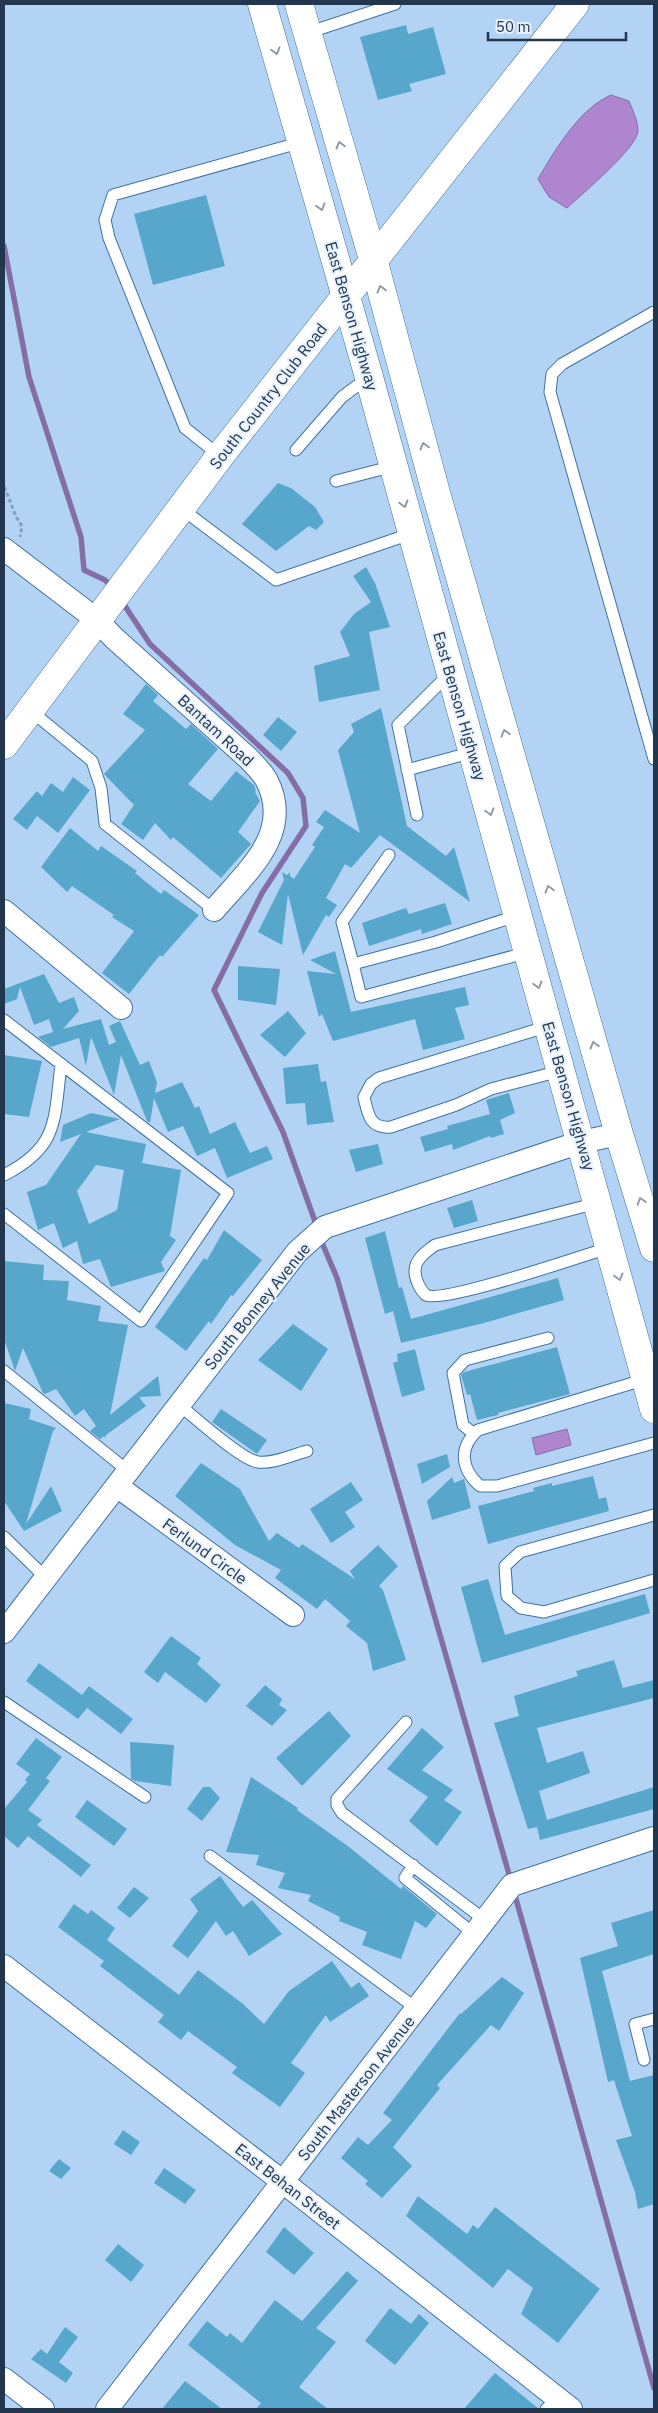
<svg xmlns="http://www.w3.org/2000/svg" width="658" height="2413" font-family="'IBM Plex Sans',sans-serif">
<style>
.water{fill:#af85cf;stroke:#856ea8}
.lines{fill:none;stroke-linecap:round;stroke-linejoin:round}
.stream{stroke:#856ea8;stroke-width:5.5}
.building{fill:#56a7cb;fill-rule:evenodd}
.service-casing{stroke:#4072a4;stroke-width:13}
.minor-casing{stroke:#4072a4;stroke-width:24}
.tertiary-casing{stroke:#4072a4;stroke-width:29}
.secondary-casing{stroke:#4072a4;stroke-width:29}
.path{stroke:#85a1bf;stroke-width:3;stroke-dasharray:4 2.5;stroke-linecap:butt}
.service{stroke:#fff;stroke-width:11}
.minor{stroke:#fff;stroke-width:22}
.tertiary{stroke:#fff;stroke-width:28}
.secondary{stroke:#fff;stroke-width:28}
.oneway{stroke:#909ba6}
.labels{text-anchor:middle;stroke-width:4;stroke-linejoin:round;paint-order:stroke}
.street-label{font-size:16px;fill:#22374d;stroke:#e7f1fd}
</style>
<rect width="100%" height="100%" fill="#b3d3f4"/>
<path class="water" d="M611 95 629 101C633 111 638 121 638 131 637 148 582 194 567 208L549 197 538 179C555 150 579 109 611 95Z
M567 1429 571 1445 536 1455 532 1438Z"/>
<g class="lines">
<path class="stream" d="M4 246 29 377 81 537 84 570 105 580 113 588
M121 600 150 644 288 773 303 798 306 826 262 893 214 990 283 1132 317 1227
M320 1238 337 1278 511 1881
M514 1892 654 2388"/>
</g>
<path class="building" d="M406 25 408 34 433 27 446 74 409 84 412 91 378 100 360 37Z
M206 195 225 266 153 285 134 214Z
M278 483 291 488 315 507 324 522 316 530 309 526 276 551 242 524Z
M366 567 375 583 390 627 369 632 380 690 319 702 314 666 350 656 340 632 354 614 371 602 353 576Z
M146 684 158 695 153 701 186 729 191 724 218 749 188 784 211 801 236 771 254 785 256 791 255 792 260 801 238 832 251 844 221 878 173 837 171 840 155 823 143 840 121 824 134 805 104 774 145 730 123 714Z
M381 708 407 826 446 856 454 847 470 902 380 835 351 868 345 864 326 898 337 905 329 917 326 915 303 955 288 894 282 945 258 932 284 880 282 872 287 875 290 872V876L294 879 315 847 312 845 324 827 316 822 325 810 360 833 338 750 354 732 351 724Z
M278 717 297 732 281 751 263 735Z
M73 777 90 790 58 833 37 816 27 830 13 819 37 791 42 796 51 783 63 792Z
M70 828 98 851 101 846 137 871 135 873 161 894 164 890 199 915 162 957 160 955 129 994 102 973 134 931 112 917 114 915 72 886 67 892 41 867Z
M445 903 452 924 422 934 421 929 369 946 362 923 406 908 409 914Z
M335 951 351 1012 465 987 469 1005 455 1008 465 1039 423 1050 415 1019 333 1041 322 1014 319 1017 307 971 336 974 310 960Z
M238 966 280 969 276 1005 238 1000Z
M44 974 59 1003 74 997 79 1011 63 1029 101 1019 109 1045 116 1042 109 1026 120 1021 140 1065 149 1061 157 1082 155 1093 182 1082 195 1108 199 1106 210 1134 235 1122 250 1153 267 1146 273 1159 227 1178 215 1148 197 1156 183 1126 168 1132 154 1098 150 1123 147 1121 121 1055 114 1095 91 1037 86 1066 79 1038 51 1047 38 1037 53 1032 49 1019 34 1025 20 987 17 999 4 1004V989Z
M288 1011 306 1033 285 1057 260 1035Z
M4 1055 42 1061 29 1117 4 1114Z
M318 1064 321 1082 326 1081 334 1122 307 1125 305 1103 286 1104 283 1068Z
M509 1093 515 1113 500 1120 504 1134 491 1138 490 1136 453 1150 452 1144 425 1152 420 1137 448 1129 447 1126 490 1114 486 1100Z
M91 1113 120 1119 86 1132 146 1144 142 1163 181 1170 170 1236 176 1240 161 1262 165 1271 111 1287 100 1259 83 1264 77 1241 63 1248 54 1223 38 1230 27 1192 46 1185 81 1134 60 1142 63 1125ZM96 1165 124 1170 117 1210 89 1224 77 1191Z
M378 1144 383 1164 356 1172 349 1150Z
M472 1200 478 1221 454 1228 447 1208Z
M224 1230 262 1260 233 1296 231 1295 211 1324 209 1321 186 1351 155 1327 204 1258 207 1260Z
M385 1231 399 1288 402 1287 411 1319 558 1278 564 1300 484 1323 401 1343 393 1311 385 1314 365 1238Z
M4 1261 44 1265 43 1280 69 1281 67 1300 101 1306 98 1321 128 1325 110 1415 158 1376 161 1396 139 1397 146 1406 106 1435 105 1438 104 1436 100 1439 90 1431 96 1426 84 1409 75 1416 56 1389 45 1394 43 1393 23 1348 15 1371 4 1339Z
M293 1324 328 1349 301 1391 258 1360Z
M557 1347 570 1394 498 1413V1415L477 1420 470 1394 467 1395 461 1375 464 1372Z
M415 1349 425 1390 402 1397 393 1363 398 1361 397 1354Z
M4 1403 31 1409 29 1419 56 1428 53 1431 26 1524 51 1486 62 1511 24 1531 4 1501Z
M221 1409 267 1440 257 1454 212 1422Z
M447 1454 450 1467 422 1484 417 1464Z
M201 1463 240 1489 269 1541 277 1533 299 1548 302 1544 355 1579 350 1571 378 1545 398 1566 379 1586 383 1590 406 1660 373 1671 367 1643 346 1626 350 1621 325 1599 317 1609 275 1578 281 1570 235 1545 175 1496Z
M593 1476 599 1499 606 1497 609 1511 488 1544 478 1506 534 1491 533 1488 552 1483V1486Z
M452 1477 454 1483 464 1479 471 1508 432 1520 427 1501Z
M351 1482 363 1500 345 1512 355 1527 331 1543 310 1509Z
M488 1579 505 1635 645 1594 650 1613 482 1663 461 1587Z
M171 1636 201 1658 197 1664 221 1685 206 1703 165 1672 158 1683 144 1672Z
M614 1660 623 1688 654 1680V1698L537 1728 547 1763 583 1751 590 1773 539 1791 547 1820 654 1787V1809L540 1840 537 1827 528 1829 494 1723 519 1716 514 1696 578 1676 576 1671Z
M39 1663 82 1695 89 1686 133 1719 121 1734 87 1708 78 1719 26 1681Z
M265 1685 282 1699 279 1705 287 1710 272 1726 246 1706Z
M329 1711 351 1736 302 1786 276 1758Z
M422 1728 444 1747 422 1770 453 1790 444 1800 462 1812 437 1846 409 1821 428 1797 387 1769Z
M36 1738 62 1757 46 1778 50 1781 28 1810 42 1820 37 1825 91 1865 81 1877 28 1836 18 1848 4 1836V1809L27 1782 25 1780 30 1774 16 1764Z
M130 1742 174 1745 171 1786 135 1781 131 1779Z
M251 1777 298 1808 297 1810 349 1847 401 1889 403 1886 437 1914 426 1928 415 1921 401 1959 362 1945 367 1932 339 1921 340 1917 308 1901 311 1895 278 1888 285 1873 256 1865 259 1855 226 1852Z
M203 1787H210L220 1798 202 1821 187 1809Z
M87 1800 127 1829 114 1846 75 1817Z
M220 1876 243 1907 252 1900 282 1934 249 1956 233 1931 226 1936 216 1921 188 1958 172 1946 198 1911 190 1899Z
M134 1887 149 1898 130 1918 117 1908Z
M74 1904 88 1914 91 1910 115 1928 107 1940 179 1995 198 1970 243 2004 264 2024 289 1991 332 1961 351 1988 359 1982 369 1996 330 2022 326 2015 291 2063 305 2073 280 2107 232 2073 237 2067 188 2031 181 2040 158 2022 164 2015 100 1966 104 1961 58 1927Z
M654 1910V1954L602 1971 630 2081 654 2075V2204L638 2209 635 2192 616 2140 632 2136 614 2080 608 2082 580 1958 618 1946 611 1923Z
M502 1977 524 1993 499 2031 491 2025 437 2085 440 2088 393 2147 412 2166 382 2198 365 2184 368 2181 341 2158 358 2137 368 2145 392 2120 383 2113 460 2013 461 2014Z
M123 2130 140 2142 131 2155 114 2144Z
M59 2159 71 2168 61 2179 49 2171Z
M164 2168 196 2190 185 2204 154 2183Z
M418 2196 467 2234 473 2225 478 2229 495 2207 600 2289 558 2343 521 2314 533 2288 508 2269 493 2288 406 2216Z
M284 2227 314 2253 294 2275 266 2252Z
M118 2244 144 2265 131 2282 105 2260Z
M347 2271 358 2281 316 2328 336 2342 299 2387 328 2409H256L261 2403 188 2345 207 2321 227 2337 230 2333 242 2343 275 2300 302 2321Z
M390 2308 411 2324 419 2314 429 2323 395 2365 365 2341Z
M65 2327 78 2337 59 2362 73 2373 66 2383 31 2359 41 2349 47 2354Z
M495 2373 539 2409H464Z
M185 2381 222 2409H162Z"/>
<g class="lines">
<defs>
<path id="service" d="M307 33 395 4
M654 312 562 364 552 374 550 392 654 759
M296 450 342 397 369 377
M220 456 185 428 109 238 105 220 113 195 302 142
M336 481 394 466
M182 509 276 580 413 533
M31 711 92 761 101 788 105 824 214 910
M407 770 473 752
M417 815 398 725 450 673
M519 915 436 942 353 964 361 997 529 952
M353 964 342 922 389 855
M4 1020 228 1193 141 1321 4 1214
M549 1026 379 1078 371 1084 364 1097C368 1115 370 1129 391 1127L456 1105 491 1089 560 1071
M4 1175C59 1147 54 1120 61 1065
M597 1203 435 1245C426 1252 415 1259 415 1271 415 1279 420 1290 426 1295 443 1304 585 1255 611 1247
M4 1371 128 1471
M646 1379 478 1430C458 1448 461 1469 480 1486H497L654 1443
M179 1405C195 1417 241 1460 258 1462 273 1464 292 1455 307 1451
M474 1434 463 1425 453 1373 465 1360 548 1338
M654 1515 520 1552 505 1566 507 1596 521 1608 544 1612 654 1580
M4 1537 46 1578
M4 1702 145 1797
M406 1722 337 1799V1805L342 1813 485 1920
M210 1856 417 2009
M413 1865 405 1878 474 1934
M644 2060 635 2024 654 2019
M546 2409 557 2399"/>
<path id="minor" d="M4 549 97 620 114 638 248 758C254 764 261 771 266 779 295 833 246 872 214 910
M4 911 121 1008
M117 1486 293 1615
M4 1632 297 1252 325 1227 581 1142 619 1134
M4 1966 283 2182 571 2409
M4 2379 43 2409
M107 2409 512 1885 654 1838"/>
<path id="tertiary" d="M4 745 220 456 575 4"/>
<path id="secondary" d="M262 4 369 377 654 1409
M299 4 373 259 436 493 619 1134 654 1248"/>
</defs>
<use href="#service" class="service-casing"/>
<use href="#minor" class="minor-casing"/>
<use href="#tertiary" class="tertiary-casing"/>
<use href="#secondary" class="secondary-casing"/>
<path class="path" d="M4 487C11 501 13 514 22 526L20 537"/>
<use href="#service" class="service"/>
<use href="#minor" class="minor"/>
<use href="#tertiary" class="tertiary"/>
<use href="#secondary" class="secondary"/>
</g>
<defs><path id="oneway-chevron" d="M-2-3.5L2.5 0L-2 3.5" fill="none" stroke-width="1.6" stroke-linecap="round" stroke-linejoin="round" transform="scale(1.25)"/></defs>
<g class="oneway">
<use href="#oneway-chevron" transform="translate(276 51) rotate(74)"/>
<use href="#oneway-chevron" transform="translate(340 145) rotate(-106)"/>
<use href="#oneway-chevron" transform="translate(321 207) rotate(74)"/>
<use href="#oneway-chevron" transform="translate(381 289) rotate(-105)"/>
<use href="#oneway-chevron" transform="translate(424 446) rotate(-105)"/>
<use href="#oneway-chevron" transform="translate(404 504) rotate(74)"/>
<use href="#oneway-chevron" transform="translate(505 733) rotate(-106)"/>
<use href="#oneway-chevron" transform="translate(490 812) rotate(74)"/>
<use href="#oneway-chevron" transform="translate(549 889) rotate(-106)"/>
<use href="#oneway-chevron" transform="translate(538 985) rotate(74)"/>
<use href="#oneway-chevron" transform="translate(594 1045) rotate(-106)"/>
<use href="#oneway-chevron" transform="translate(641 1201) rotate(-108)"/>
<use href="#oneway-chevron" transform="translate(619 1277) rotate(75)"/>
</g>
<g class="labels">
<g class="street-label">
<text transform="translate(352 316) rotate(74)" y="6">East Benson Highway</text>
<text transform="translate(268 396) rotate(-52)" y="6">South Country Club Road</text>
<text transform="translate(460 706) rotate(74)" y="6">East Benson Highway</text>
<text transform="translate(216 730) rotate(43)" y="6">Bantam Road</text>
<text transform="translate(569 1096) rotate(74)" y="6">East Benson Highway</text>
<text transform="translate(257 1306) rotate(-51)" y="6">South Bonney Avenue</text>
<text transform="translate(205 1551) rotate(36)" y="6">Ferlund Circle</text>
<text transform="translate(356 2088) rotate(-52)" y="6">South Masterson Avenue</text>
<text transform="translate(288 2186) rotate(38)" y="6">East Behan Street</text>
</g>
</g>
<rect width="658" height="2413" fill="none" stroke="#22374d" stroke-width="10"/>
<path d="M488 32v8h138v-8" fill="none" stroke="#22374d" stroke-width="2.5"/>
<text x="496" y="32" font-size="15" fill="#22374d" stroke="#e7f1fd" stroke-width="4" paint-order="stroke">50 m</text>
</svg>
